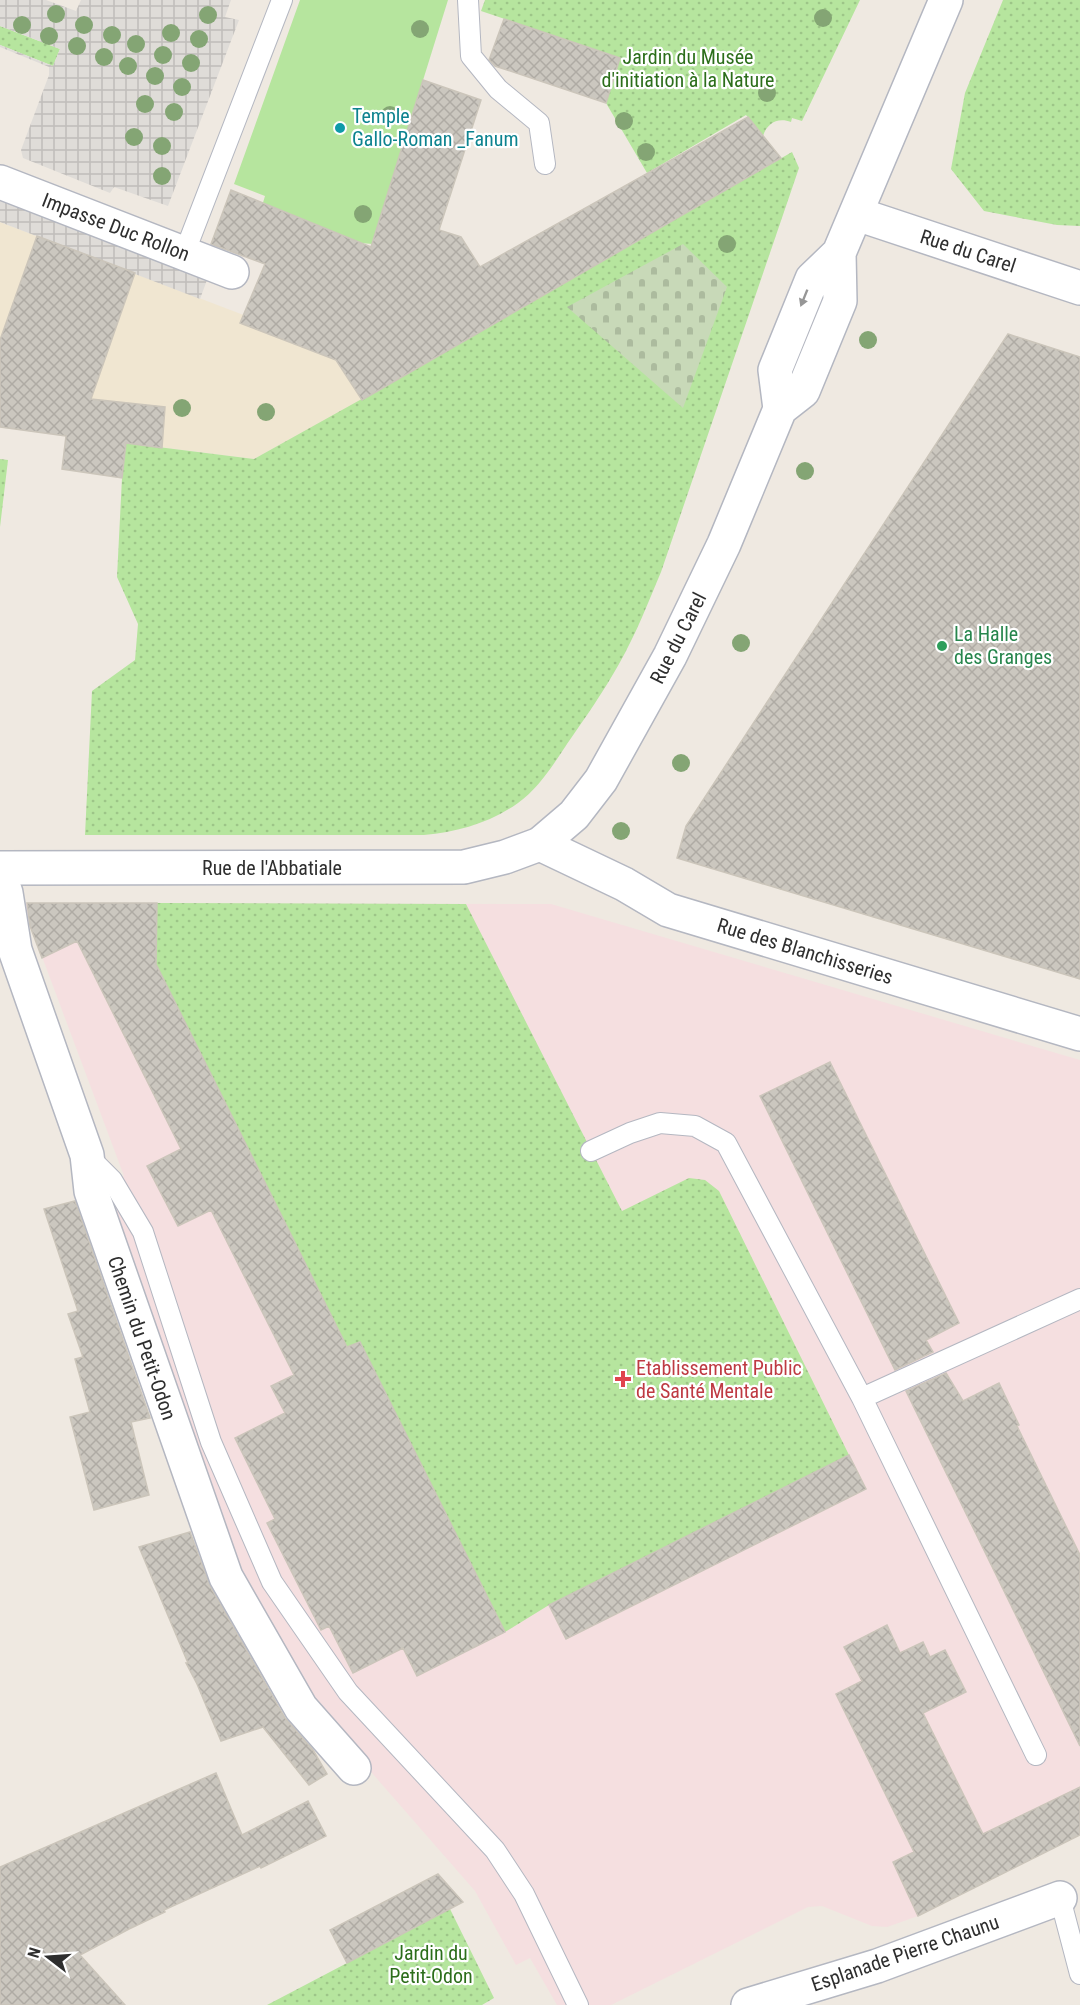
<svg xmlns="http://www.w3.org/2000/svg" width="1080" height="2005" font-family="'Roboto Condensed',sans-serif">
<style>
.education{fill:#f0e6d1}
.medical{fill:#f5dfe0}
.grass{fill:url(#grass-dots)}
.cemetery{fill:url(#cemetery-stones)}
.park{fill:#b6e59e}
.plaza{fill:url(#plaza-grid)}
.building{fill:url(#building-cross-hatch);stroke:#cbc5ba;stroke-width:1.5}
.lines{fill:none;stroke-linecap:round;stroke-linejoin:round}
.lane-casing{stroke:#b4b7c1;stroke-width:22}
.street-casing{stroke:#b4b7c1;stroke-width:36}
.secondary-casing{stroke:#b4b7c1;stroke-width:36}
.lane{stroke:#fff;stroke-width:20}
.street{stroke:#fff;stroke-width:33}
.secondary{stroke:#fff;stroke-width:33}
.tree{fill:#84a574}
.oneway{fill:#969696}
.culture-dot{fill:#0f9aa8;stroke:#fff;stroke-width:2}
.leisure-dot{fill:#2e9e5b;stroke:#fff;stroke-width:2}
.health-dot{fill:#e0444e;stroke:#fff;stroke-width:2}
.labels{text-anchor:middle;stroke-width:4.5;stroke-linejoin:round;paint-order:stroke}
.park-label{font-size:20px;fill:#2c6e1b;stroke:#fff}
.culture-label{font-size:20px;fill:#0d838f;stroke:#fff;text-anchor:start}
.street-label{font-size:20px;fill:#2e2e2e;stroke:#fff}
.leisure-label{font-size:20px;fill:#27864d;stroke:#fff;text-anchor:start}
.health-label{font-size:20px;fill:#be3a42;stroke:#fff;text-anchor:start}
</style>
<defs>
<pattern id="grass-dots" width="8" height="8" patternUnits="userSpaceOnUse" patternTransform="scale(1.5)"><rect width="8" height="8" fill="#b6e59e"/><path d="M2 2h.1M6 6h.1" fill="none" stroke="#9dc588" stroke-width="1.8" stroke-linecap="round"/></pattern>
<pattern id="cemetery-stones" width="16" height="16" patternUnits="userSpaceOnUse" patternTransform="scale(1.5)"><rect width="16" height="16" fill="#c8d9b8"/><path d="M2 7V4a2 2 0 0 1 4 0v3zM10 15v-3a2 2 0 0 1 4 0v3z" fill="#acbb9e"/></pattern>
<pattern id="plaza-grid" width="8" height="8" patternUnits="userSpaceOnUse" patternTransform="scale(1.5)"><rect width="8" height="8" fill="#dfdcd8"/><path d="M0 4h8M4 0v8" fill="none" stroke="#c0bdba"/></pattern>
<pattern id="building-cross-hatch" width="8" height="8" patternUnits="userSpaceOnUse" patternTransform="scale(1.5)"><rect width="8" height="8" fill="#cbc7bf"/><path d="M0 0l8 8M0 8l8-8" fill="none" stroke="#afaba4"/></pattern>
</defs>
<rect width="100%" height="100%" fill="#efe9e1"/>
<path class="education" d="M0 222 327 347 362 400 254 459 0 427Z"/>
<path class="medical" d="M22 903 551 904 1080 1060V1835L918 1916 887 1927 872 1926 822 1906 808 1907 611 2005H557L530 1958 516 1965 475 1891 310 1702 234 1574 99 1184 124 1176Z"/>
<path class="grass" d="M485 0H860L802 121 792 118 791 122C778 117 767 123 763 136L746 115 647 173 606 103 620 58 481 11Z
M1003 0H1080V226L1057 225 984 211 951 169 965 93Z
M0 26 60 49 53 66 0 45Z
M792 152 799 168 661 572C648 603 636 634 619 664 604 691 585 718 567 744 553 765 539 788 518 803 490 823 458 832 424 835H85L92 691 135 660 138 624 117 577 122 478 126 443 254 459 403 376Z
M0 459 8 460 0 527Z
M157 903 466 904 622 1211 689 1178 705 1180 719 1191 849 1455 549 1605 505 1632 360 1342 347 1347 156 964Z
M450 1909 494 1998 482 2005H267Z"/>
<path class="cemetery" d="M683 244 727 287 683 408 567 307Z"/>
<path class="park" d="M300 0H448L372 244 361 243 262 206 265 196 234 184Z"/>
<path class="plaza" d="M0 0H46L76 11 81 0H231L225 17 239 20 168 206 114 187 110 193 23 158 21 150 49 75V67L0 47V45L53 66 60 49 0 26Z
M0 198 134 252 207 280 200 299 0 222Z"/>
<path class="building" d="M504 19 620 58 606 103 495 66 489 60Z
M423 80 481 100 439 230 461 237 480 267 748 117 781 158 362 400 336 360 240 323 265 264 211 244 231 190 371 247Z
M37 236 135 273 91 399 165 407 162 448 126 443 122 478 62 469 66 436 0 427V340Z
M1008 334 1080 357V979L677 858 686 826Z
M27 903H157L156 964 347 1347 360 1342 505 1632 417 1676 403 1648 353 1673 329 1626 321 1630 267 1523 275 1519 235 1438 285 1413 271 1386 294 1375 211 1210 178 1226 147 1166 181 1149 77 941 42 958 30 926Z
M830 1062 959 1323 926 1340 933 1352 895 1370 760 1096Z
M75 1201 150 1418 131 1422 149 1495 94 1510 70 1417 90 1412 75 1359 83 1357 68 1314 78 1311 44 1209Z
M946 1373 963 1401 999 1383 1019 1425 1017 1426 1080 1555V1746L906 1391Z
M849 1455 866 1489 566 1639 549 1605Z
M190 1532 210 1586 285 1718 313 1750 327 1774 309 1785 263 1727 221 1741 197 1684 186 1663H188L139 1547Z
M887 1625 900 1653 923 1642 930 1657 945 1650 966 1692 923 1713 983 1834 1080 1787V1835L918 1916 893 1862 914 1852 836 1694 862 1681 844 1647Z
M216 1773 242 1835 308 1801 326 1836 261 1868 260 1866 164 1910 165 1912 129 1929 80 1955 125 2005H0V1867Z
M438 1874 463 1902 347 1963 330 1930Z"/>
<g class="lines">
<defs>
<path id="lane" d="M468 0 471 56 498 89 539 123 545 164
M184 254 282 0
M591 1151 630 1133 660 1123 695 1126 726 1143 862 1398 1036 1755
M87 1155 112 1180 143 1232 211 1442 272 1582 348 1692 495 1850 524 1894 578 2005
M862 1398 1080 1299
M1060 1898 1080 1974"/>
<path id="street" d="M0 182 232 272
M857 214 1080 288
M540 844 624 884 668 910 1080 1034
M0 876 6 893 15 950 87 1155 91 1191 226 1577 301 1708 354 1768
M748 2005 877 1966 1060 1898"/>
<path id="secondary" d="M780 409 803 391 840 301 839 253
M0 868 464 867 505 857 540 844 574 815 601 780 670 656 724 544 780 409 775 370 812 279 839 253 946 0"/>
</defs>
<use href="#lane" class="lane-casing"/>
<use href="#street" class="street-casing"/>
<use href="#secondary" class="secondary-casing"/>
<use href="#lane" class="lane"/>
<use href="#street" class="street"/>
<use href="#secondary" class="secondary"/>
</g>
<g class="tree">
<circle cx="56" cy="14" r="9"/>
<circle cx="208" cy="15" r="9"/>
<circle cx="823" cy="18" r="9"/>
<circle cx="22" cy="25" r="9"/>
<circle cx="84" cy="25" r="9"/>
<circle cx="420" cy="29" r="9"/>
<circle cx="171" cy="33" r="9"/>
<circle cx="112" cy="35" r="9"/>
<circle cx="49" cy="36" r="9"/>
<circle cx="199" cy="39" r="9"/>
<circle cx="136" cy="44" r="9"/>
<circle cx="77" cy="46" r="9"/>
<circle cx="163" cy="55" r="9"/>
<circle cx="104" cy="57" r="9"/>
<circle cx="191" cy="63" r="9"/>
<circle cx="128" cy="66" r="9"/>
<circle cx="155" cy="76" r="9"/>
<circle cx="182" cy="87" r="9"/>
<circle cx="767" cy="93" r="9"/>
<circle cx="145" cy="104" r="9"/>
<circle cx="174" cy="112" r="9"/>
<circle cx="390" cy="115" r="9"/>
<circle cx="624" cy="121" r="9"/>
<circle cx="134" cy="137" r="9"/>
<circle cx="162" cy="146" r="9"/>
<circle cx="646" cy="152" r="9"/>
<circle cx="162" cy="176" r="9"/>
<circle cx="363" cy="214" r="9"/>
<circle cx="727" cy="244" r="9"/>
<circle cx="868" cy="340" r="9"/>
<circle cx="182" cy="408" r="9"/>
<circle cx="266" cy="412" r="9"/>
<circle cx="805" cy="471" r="9"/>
<circle cx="741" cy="643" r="9"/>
<circle cx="681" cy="763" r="9"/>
<circle cx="621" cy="831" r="9"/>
</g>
<defs><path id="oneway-solid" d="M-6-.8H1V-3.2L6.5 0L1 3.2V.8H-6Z" transform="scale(1.5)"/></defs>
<use class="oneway" href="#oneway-solid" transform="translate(804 298) rotate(112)"/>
<circle class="culture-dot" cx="340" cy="128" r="6"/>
<circle class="leisure-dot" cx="942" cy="646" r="6"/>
<path class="health-dot" d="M620 1370h6v6h6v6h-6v6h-6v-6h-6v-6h6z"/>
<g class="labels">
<g class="park-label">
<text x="688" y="64">Jardin du Musée<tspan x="688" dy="23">d'initiation à la Nature</tspan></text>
<text x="431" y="1960">Jardin du<tspan x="431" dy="23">Petit-Odon</tspan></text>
</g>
<g class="culture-label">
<text x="352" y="123">Temple<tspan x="352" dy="23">Gallo-Roman _Fanum</tspan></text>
</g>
<g class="street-label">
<text transform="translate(116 227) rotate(21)" y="7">Impasse Duc Rollon</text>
<text transform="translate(968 251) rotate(18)" y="7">Rue du Carel</text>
<text transform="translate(678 638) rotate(-63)" y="7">Rue du Carel</text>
<text x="272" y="875">Rue de l'Abbatiale</text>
<text transform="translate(805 951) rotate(17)" y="7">Rue des Blanchisseries</text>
<text transform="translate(142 1338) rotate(71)" y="7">Chemin du Petit-Odon</text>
<text transform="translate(905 1953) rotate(-19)" y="7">Esplanade Pierre Chaunu</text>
</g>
<g class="leisure-label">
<text x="954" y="641">La Halle<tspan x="954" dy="23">des Granges</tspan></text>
</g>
<g class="health-label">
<text x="636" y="1375">Etablissement Public<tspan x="636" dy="23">de Santé Mentale</tspan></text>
</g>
</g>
<g transform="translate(48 1957) rotate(287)" stroke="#ffffff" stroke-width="4.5" paint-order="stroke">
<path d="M0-4.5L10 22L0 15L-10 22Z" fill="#2e2e2e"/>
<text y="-9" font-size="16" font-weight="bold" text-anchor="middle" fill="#2e2e2e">N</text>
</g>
</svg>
